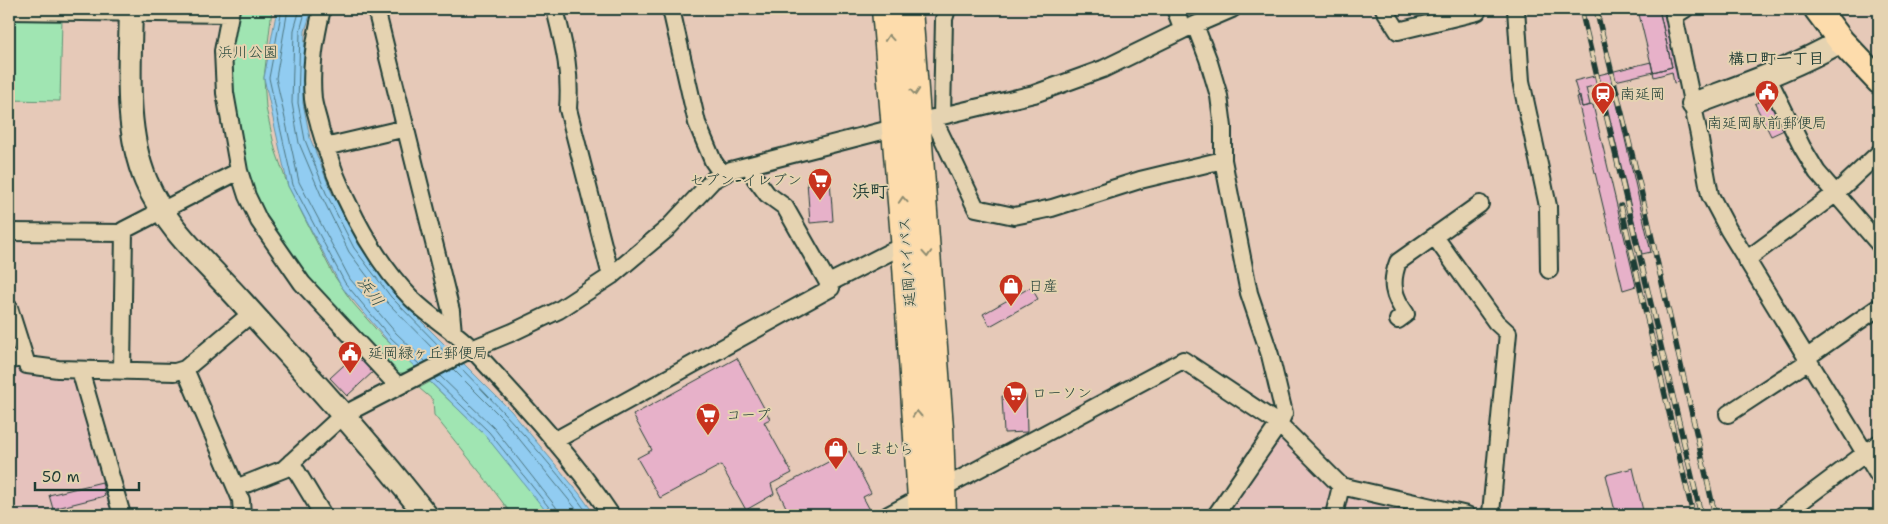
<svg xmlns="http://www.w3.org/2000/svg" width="1888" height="524" font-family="'Shantell Sans','Klee One',sans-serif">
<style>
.built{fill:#e6c2bd}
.green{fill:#a0e5b2;stroke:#609173}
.water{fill:#91ccf1;stroke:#6393a5}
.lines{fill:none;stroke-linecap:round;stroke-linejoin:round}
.shore{stroke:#4d7680;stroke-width:1}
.building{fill:#e7b1c9;stroke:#1f3d34}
.street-casing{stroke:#1f3d34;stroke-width:20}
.secondary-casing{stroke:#1f3d34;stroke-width:26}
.primary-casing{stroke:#1f3d34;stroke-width:29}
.highway-casing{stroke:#1f3d34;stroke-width:31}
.street{stroke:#e5d3b1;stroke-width:16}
.secondary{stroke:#e5d3b1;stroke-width:22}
.primary{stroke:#fddcac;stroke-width:25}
.highway{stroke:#fddcac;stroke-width:28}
.rail-casing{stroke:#1f3d34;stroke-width:5.5}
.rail{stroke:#e5d3b1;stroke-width:4;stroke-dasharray:11;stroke-linecap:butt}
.oneway{stroke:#8e8c70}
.labels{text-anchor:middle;stroke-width:4;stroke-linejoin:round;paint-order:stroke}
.park-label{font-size:15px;fill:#25453a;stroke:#e5d3b1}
.poi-label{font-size:15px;fill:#1f3d34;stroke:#e5d3b1;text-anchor:start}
.street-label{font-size:15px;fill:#1f3d34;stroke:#e5d3b1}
.neighbourhood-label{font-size:16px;font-weight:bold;fill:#1f3d34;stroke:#e5d3b1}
.water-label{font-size:16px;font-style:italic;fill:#2a4b47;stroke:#e5d3b1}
.quarter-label{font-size:18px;font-weight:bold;fill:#1f3d34;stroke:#e5d3b1}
</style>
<rect width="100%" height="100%" fill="#e6c9b8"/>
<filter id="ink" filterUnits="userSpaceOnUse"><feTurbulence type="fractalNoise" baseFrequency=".02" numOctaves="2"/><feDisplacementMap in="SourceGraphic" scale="10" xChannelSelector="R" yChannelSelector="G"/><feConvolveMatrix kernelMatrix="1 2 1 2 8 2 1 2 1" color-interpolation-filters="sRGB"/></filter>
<g filter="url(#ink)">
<path class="built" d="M9 368 72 375 114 515H9Z
M1280 433 1336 488 1329 515H1222Z
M1344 492 1443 515H1338Z"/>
<path class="green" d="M238 9H272L264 78 266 108 275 149 288 186 333 274 352 302 382 336 417 368 407 373H393L306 278 268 225 256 200 246 169 231 95 229 52Z
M10 18 62 19 60 101 9 100Z
M430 382 485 435 551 515H512L483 476 434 415 433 400 419 388Z"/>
<path class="water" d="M277 9H312L305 31 303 103 310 138 331 191 359 245 394 294 511 411 579 493 595 515H549L485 435 388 341 341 286 288 186 264 78Z"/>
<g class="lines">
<path class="shore" d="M282 9 269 78 293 185 345 283 391 338 420 365
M288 9 276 78 299 182 350 279 396 333 426 362
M300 9 294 30 292 103 299 143 321 195 349 252 386 301 439 355
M306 9 300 31 298 103 305 140 326 193 354 248 391 297 445 352
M459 366C505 413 550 461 589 515
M453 369 503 419 581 515
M440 376 494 428 556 507 558 515
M434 379 489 432 551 510 552 515"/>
</g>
<path class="building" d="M1642 9H1659L1672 67 1653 72 1638 10Z
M1659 9H1664L1681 81 1674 83 1672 72 1654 77 1653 72 1672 67Z
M1651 62 1653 72 1611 82 1616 100 1608 102 1604 83 1586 88 1590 105 1582 107 1574 81Z
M1580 96 1582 107 1593 105 1636 286 1623 290 1577 97Z
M1768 97 1784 130 1771 136 1755 104Z
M1616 100 1651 252 1642 254 1606 102Z
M830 180 833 221 810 223 807 181Z
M1031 287 1038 299 990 326 983 314Z
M357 353 374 371 347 396 330 378Z
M737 358 770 419 764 422 792 473 771 484 774 494 746 510 721 465 660 498 637 458 652 450 633 415Z
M1026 395 1027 432 1004 433 1002 396Z
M849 451 871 493 863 497 870 510 860 515H790L777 489Z
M1633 468 1644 515H1616L1606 475Z
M102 482 105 496 53 509 49 495Z"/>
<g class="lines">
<defs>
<path id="street" d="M231 9 223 51 225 93 239 171 247 196 259 221 302 283 398 386
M322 9C315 39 310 68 313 99 314 108 318 118 320 128 336 187 369 255 412 299 431 318 455 331 473 350 521 402 572 456 611 515
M376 9 451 311 453 333
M555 9C564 46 571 69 568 109L611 276
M671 9 697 123 713 161 722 174
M1175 9 1183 30
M1384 9 1398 31 1477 12V9
M1516 9 1521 81 1548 206 1549 270
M1685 9 1674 16 1699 135 1710 195 1728 229 1879 476
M9 11 229 14
M1195 25 1208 59 1219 96 1223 127V160L1249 293 1270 355 1284 413 1279 424 1341 486 1467 515
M1767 76 1802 147 1817 172 1879 244
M942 116 944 19 947 9
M933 118 976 208 1014 216 1024 214 1052 208 1140 180 1223 160
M325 147 406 128
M9 232 124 233
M1435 237 1496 322 1508 333 1491 513 1488 515
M1746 260 1835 194 1879 153
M829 283 892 251 906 250
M9 308 27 365 58 369 175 372 185 369 252 313
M1398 320 1406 314C1393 296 1390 283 1398 262L1480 204
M1806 358 1879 307
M9 360 24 358
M185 369 236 488
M80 370 122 515
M122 371 124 230 239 171
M1728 414 1809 361
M554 441 831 288 785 207 767 194 755 178 750 166
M291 462 323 515
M941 489 1183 360 1279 424 1216 515
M242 515 241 500 236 488 284 469 343 415 467 351 513 332 559 310 611 276 667 229 713 180 731 170 917 122 1034 94 1103 69 1183 30 1232 9
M888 515 922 497
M1334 515 1341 486
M1783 515 1879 443"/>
<path id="secondary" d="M131 9C130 64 124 129 146 181 166 229 207 263 241 301 304 371 369 441 426 515
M1693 104C1743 85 1794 68 1841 41"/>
<path id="primary" d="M1817 9 1841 41 1879 81"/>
<path id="highway" d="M886 9 906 250 923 515
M908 9 939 428 942 515"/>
</defs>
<use href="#street" class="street-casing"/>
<use href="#secondary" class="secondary-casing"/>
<use href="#primary" class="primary-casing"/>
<use href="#highway" class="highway-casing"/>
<use href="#street" class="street"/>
<use href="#secondary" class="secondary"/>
<use href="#primary" class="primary"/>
<use href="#highway" class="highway"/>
<defs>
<path id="rail" d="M1581 9 1701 515
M1596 9 1640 186 1715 515
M1621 206 1693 515"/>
</defs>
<use href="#rail" class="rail-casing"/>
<use href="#rail" class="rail"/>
</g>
<defs><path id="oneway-chevron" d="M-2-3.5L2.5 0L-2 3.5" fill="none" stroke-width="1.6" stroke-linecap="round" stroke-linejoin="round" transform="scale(1.25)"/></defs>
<g class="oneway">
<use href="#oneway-chevron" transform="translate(889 38) rotate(-95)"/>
<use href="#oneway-chevron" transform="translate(915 92) rotate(85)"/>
<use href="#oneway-chevron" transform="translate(903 200) rotate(-94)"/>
<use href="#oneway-chevron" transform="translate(927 254) rotate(86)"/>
<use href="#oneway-chevron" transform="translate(917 414) rotate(-93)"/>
</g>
</g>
<defs>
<symbol id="civic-pin" viewBox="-11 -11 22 30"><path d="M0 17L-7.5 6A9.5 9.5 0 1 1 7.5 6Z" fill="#c8321e" stroke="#e5d3b1"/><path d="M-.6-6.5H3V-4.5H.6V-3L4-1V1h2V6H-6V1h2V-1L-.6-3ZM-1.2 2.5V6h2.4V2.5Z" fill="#fff"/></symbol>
<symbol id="station-pin" viewBox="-11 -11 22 30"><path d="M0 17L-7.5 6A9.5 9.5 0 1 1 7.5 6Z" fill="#c8321e" stroke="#e5d3b1"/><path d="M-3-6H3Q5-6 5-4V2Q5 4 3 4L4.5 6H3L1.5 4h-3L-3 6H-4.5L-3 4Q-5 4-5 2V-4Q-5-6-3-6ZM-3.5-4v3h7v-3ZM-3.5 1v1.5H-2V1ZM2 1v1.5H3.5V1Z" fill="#fff"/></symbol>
<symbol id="supermarket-pin" viewBox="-11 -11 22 30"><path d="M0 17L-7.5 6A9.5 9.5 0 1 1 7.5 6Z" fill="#c8321e" stroke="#e5d3b1"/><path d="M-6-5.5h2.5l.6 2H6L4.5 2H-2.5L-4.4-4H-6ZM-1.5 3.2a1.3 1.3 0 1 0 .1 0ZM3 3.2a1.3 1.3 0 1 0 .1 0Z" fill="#fff"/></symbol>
<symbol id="shop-pin" viewBox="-11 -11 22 30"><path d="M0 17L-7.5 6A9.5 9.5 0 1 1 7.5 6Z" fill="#c8321e" stroke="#e5d3b1"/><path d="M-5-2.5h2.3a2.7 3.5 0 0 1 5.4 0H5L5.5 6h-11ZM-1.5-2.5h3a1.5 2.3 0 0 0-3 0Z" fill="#fff"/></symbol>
</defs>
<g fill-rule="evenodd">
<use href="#civic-pin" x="1753" y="78" width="28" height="38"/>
<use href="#station-pin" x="1589" y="80" width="28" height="38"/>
<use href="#supermarket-pin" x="806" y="166" width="28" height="38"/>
<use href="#shop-pin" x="997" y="272" width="28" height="38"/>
<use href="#civic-pin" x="336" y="339" width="28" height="38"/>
<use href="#supermarket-pin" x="1001" y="379" width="28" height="38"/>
<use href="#supermarket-pin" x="694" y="401" width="28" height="38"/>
<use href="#shop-pin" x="822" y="435" width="28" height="38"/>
</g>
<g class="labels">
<g class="park-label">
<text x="248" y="57">浜川公園</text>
</g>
<g class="poi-label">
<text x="1620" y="99">南延岡</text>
<text x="1767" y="128" text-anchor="middle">南延岡駅前郵便局</text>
<text x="802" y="185" text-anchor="end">セブン-イレブン</text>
<text x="1028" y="291">日産</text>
<text x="368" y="358">延岡緑ヶ丘郵便局</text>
<text x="1032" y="398">ローソン</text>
<text x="726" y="420">コープ</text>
<text x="854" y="454">しまむら</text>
</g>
<g class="street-label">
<text transform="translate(907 262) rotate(-94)" y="5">延岡バイパス</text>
</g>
<g class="neighbourhood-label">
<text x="1776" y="64">構口町一丁目</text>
</g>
<g class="water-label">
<text transform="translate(371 291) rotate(54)" y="6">浜川</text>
</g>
<g class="quarter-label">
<text x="870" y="197">浜町</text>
</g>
</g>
<rect width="1888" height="524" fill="none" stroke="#e5d3b1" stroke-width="30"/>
<rect x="15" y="15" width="1858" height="494" fill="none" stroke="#1f3d34" stroke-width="2" filter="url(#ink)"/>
<path d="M35 482v8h104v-8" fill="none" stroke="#1f3d34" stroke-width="2.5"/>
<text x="42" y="482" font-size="15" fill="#1f3d34" stroke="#e5d3b1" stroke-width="4" paint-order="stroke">50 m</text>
</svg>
